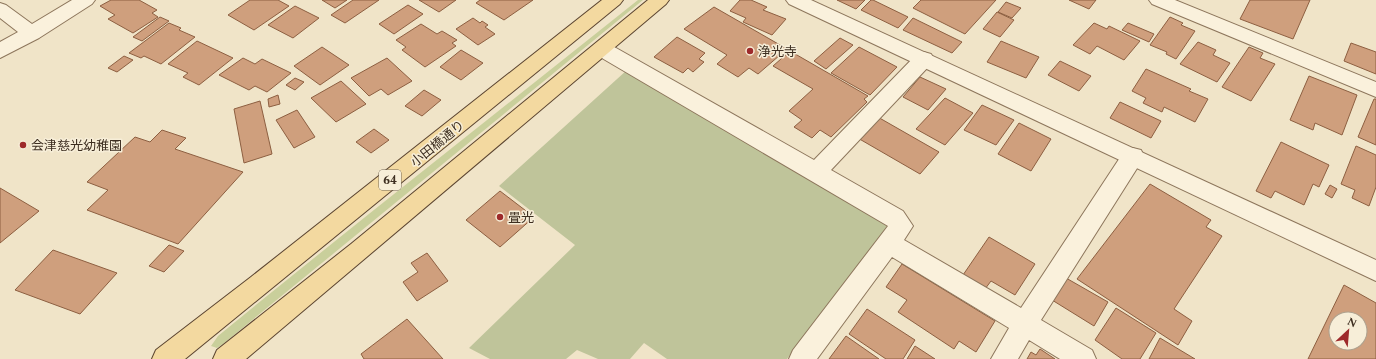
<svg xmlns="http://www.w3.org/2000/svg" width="1376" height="359" font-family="Spectral,'Noto Sans JP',serif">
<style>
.green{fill:#c9cf9b}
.cemetery{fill:#bfc49a}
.building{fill:#cf9f7d;stroke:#8d5f41;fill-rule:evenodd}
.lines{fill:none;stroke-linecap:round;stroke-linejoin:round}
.minor-casing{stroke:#8d765c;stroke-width:2}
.tertiary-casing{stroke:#8d765c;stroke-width:2}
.primary-casing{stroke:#5b4430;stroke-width:2}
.minor{fill:#faf1dc;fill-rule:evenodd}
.tertiary{fill:#faf1dc;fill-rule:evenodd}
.primary{fill:#f3d9a0;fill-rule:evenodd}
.poi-dot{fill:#9e2a2b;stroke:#f7eed8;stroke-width:1.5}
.labels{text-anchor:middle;stroke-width:3;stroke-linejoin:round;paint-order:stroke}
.shield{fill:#f7eed8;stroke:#756857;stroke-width:1}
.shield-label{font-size:12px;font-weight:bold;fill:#3d2e20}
.poi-label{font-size:13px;fill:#3d2e20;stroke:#f7eed8;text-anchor:start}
.street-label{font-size:13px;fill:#3d2e20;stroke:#f7eed8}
</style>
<rect width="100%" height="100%" fill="#f0e4c8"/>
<path class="green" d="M638 0H643L223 344 217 348 211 346 218 336C357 222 498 112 638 0Z"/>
<path class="cemetery" d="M627 70 889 225 787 359H667L644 343 630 359H598L577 350 566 359H490L469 348 575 245 499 186Z"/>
<path class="building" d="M111 0H139L157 10 152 13 158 17 133 33 108 19 115 15 100 6Z
M250 0H278L289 6 254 30 228 15Z
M322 0H347L335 8Z
M353 0H379L345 23 331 15Z
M419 0H456L439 12Z
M480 0H533L504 20 476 3Z
M740 0H751L767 7 763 10 786 19 772 35 743 22 746 18 730 11Z
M837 0H865L856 9Z
M871 0H873L908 17 898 28 861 10Z
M921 0H996L965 34 913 8Z
M1069 0H1096L1089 9Z
M1250 0H1310L1293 39 1240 19Z
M1006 2 1021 8 1012 18 998 12Z
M408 5 423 14 394 34 379 24Z
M295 6 319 18 293 38 268 25Z
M714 7 787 49 758 74 749 68 738 77 717 64 727 55 684 29Z
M997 12 1014 20 1000 37 983 29Z
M160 17 169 21 142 41 133 37Z
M1170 17 1183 23 1181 25 1195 31 1176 59 1166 54 1167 52 1150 45Z
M473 18 480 23 482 21 488 25 485 27 495 34 478 45 456 29Z
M913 18 962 42 952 53 903 30Z
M169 23 181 28 179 30 195 37 161 64 144 56 141 58 129 53Z
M1094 23 1107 29 1109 26 1140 41 1124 60 1097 46 1090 54 1073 45Z
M1128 23 1154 34 1149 42 1122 30Z
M421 24 437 34 442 31 457 40 452 43 456 46 425 67 402 50 406 47 396 40Z
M677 37 705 53 699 59 704 62 693 72 688 68 683 73 654 57Z
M840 38 853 45 826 69 814 61Z
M197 41 233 58 199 85 183 77 188 73 168 64Z
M1001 41 1039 57 1026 78 987 62Z
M1198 42 1216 50 1213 55 1230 63 1217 82 1180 64Z
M1351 43 1376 52V74L1344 61Z
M322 47 349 65 320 85 294 66Z
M859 47 897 67 870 95 831 73Z
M1249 47 1263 53 1260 58 1275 64 1251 101 1222 87Z
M461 50 483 63 461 80 440 67Z
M790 51 868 96 864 99 867 102 831 137 820 130 812 138 794 127 802 120 789 111 813 89 773 66Z
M124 56 133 60 117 72 108 68Z
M243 58 255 64 262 59 291 73 267 92 255 86 249 90 219 75Z
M387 58 412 81 388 95 381 89 369 96 351 78Z
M1060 61 1091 76 1079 91 1048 75Z
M1146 69 1191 89 1189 91 1208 99 1195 122 1164 107 1162 112 1143 103 1146 98 1132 91Z
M1309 76 1357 95 1342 135 1315 123 1313 130 1290 120Z
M920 77 946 89 928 110 903 97Z
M295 78 304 82 295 90 286 85Z
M341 81 366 104 336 122 311 98Z
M424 90 441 100 422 116 405 106Z
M278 95 280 104 269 107 268 99Z
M945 98 973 113 945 145 916 129Z
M1374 99H1376V145L1358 137Z
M260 101 272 154 244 163 234 109Z
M1120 102 1161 121 1151 138 1110 118Z
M982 105 1014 120 996 145 964 130Z
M297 110 315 137 294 148 276 120Z
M876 116 939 152 920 174 856 137Z
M1019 123 1051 139 1031 171 998 154Z
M374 129 389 140 371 153 356 142Z
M162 130 186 138 175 149 243 172 178 244 87 210 108 190 87 182 135 137 150 142Z
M1281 142 1329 165 1319 187 1313 184 1304 205 1275 191 1271 198 1256 191Z
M1356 146 1376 155V187L1369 206 1352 198 1355 190 1341 184Z
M1150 184 1211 220 1206 227 1222 236 1174 309 1192 321 1178 345 1077 279Z
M1330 185 1337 189 1332 198 1325 194Z
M0 188 39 211 0 243Z
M500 191 534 217 500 247 466 220Z
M989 237 1035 264 1015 295 991 281 985 289 963 275Z
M169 245 184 251 164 272 149 266Z
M53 250 117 273 80 314 15 290Z
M427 253 448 281 417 301 403 282 418 272 411 263Z
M902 264 995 321 976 352 959 341 954 349 898 312 907 300 886 287Z
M1066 278 1108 302 1094 326 1052 300Z
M1344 285 1376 303V359H1308ZM1336 319H1360V343H1336Z
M1116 308 1156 333 1140 359H1122L1095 340Z
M867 309 915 340 903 359H886L849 334Z
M407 319 443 359H364L361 354Z
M846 336 879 359H829Z
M1160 338 1195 359H1149Z
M915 346 935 359H907Z
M1040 349 1055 359H1027L1031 352 1036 355Z"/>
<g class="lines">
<defs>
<path id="minor" d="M72 0H95L92 4 39 38 0 58V42L18 32 0 18V3L6 5 32 24Z
M1149 0H1175L1376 82V97L1152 4Z
M602 42 609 44 814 160 917 54 924 52 931 54 934 59 931 64 831 170 903 211 913 226 904 240 1021 308 1125 150 1133 148 1141 150 1144 156 1141 162 1041 320 1092 350 1096 359H1060L1029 340 1018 359H991L1009 328 892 257 817 359H789L793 350 888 226 595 54 592 49 595 44Z"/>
<path id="tertiary" d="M786 0H811L1376 260V281L789 4Z"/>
<path id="primary" d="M602 0H623L620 4 185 359H152L156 350 251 277Z
M648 0H669L666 4 246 359H213L217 350 351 244Z"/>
</defs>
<use href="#minor" class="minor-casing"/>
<use href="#tertiary" class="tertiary-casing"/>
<use href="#primary" class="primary-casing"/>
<use href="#minor" class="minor"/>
<use href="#tertiary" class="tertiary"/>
<use href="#primary" class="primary"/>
</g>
<g class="poi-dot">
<circle cx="750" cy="51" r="4"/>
<circle cx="23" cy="145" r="4"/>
<circle cx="500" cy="217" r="4"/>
</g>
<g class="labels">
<rect class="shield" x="379" y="170" width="22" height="20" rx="3"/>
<g class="shield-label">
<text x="390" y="184">64</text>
</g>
<g class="poi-label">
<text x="758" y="56">浄光寺</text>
<text x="31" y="150">会津慈光幼稚園</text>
<text x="508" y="222">畳光</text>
</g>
<g class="street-label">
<text transform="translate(437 143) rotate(-39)" y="5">小田橋通り</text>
</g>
</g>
<g transform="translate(1348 331) rotate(26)"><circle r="19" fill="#f7eed8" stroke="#ada18e"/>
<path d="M0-3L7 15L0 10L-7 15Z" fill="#9e2a2b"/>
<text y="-6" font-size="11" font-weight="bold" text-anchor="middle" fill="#3d2e20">N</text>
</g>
</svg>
